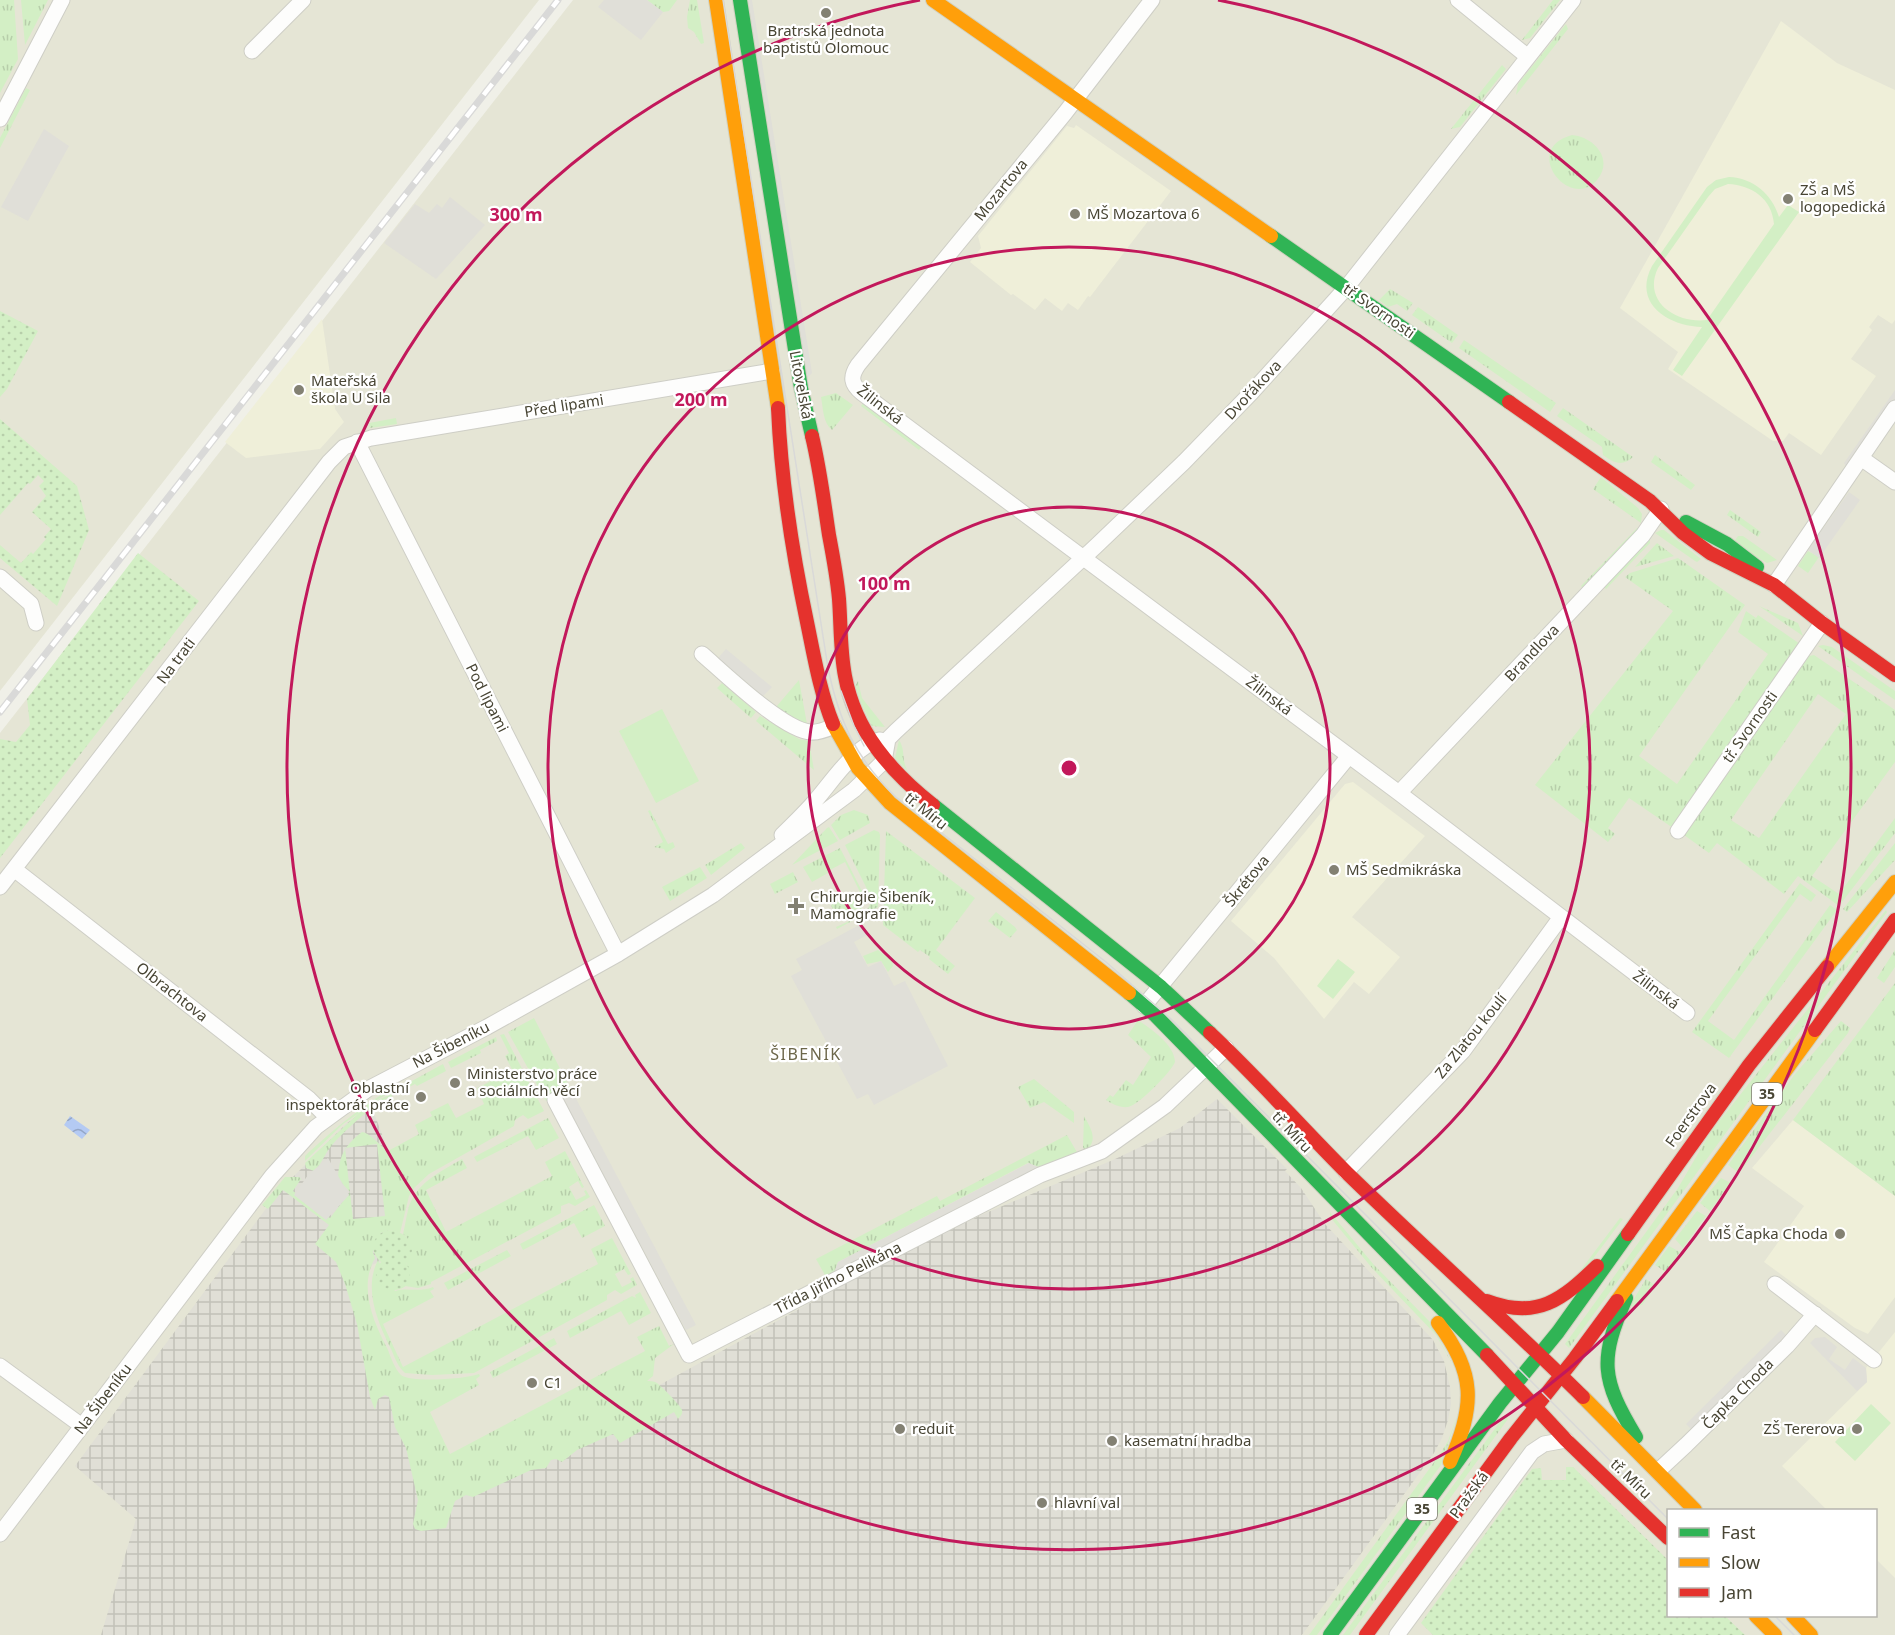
<svg xmlns="http://www.w3.org/2000/svg" width="1895" height="1635" font-family="'Noto Sans',sans-serif">
<style>
.residential{fill:#e5e5d5;fill-rule:evenodd}
.industrial{fill:url(#industrial-grid)}
.education{fill:#efefd9}
.grass{fill:url(#grass-tufts);fill-rule:evenodd}
.park{fill:url(#park-dots)}
.pitch{fill:#d3efc5;fill-rule:evenodd}
.parking{fill:#e0dfd8}
.water{fill:url(#water-waves)}
.lines{fill:none;stroke-linecap:round;stroke-linejoin:round}
.street-casing{stroke:#cecec6;stroke-width:17}
.fast-casing{stroke:#d1d1c0;stroke-width:16}
.slow-casing{stroke:#d1d1c0;stroke-width:16}
.jam-casing{stroke:#d1d1c0;stroke-width:16}
.street{stroke:#fdfdfc;stroke-width:15}
.fast{stroke:#30b455;stroke-width:14}
.slow{stroke:#ff9f0a;stroke-width:14}
.jam{stroke:#e5322d;stroke-width:14}
.tram{stroke:#d9d9d8;stroke-width:1.5}
.rail-casing{stroke:#d9d9d8;stroke-width:7}
.rail{stroke:#fff;stroke-width:4.5;stroke-dasharray:14;stroke-linecap:butt}
.ring{fill:none;stroke:#c2185b;stroke-width:3}
.poi-dot{fill:#838173;stroke:#fff;stroke-width:2}
.labels{text-anchor:middle;stroke-width:4.5;stroke-linejoin:round;paint-order:stroke}
.shield{fill:#fff;stroke:#7f7d71;stroke-width:1.5}
.shield-label{font-size:14px;font-weight:bold;fill:#484534}
.poi-label{font-size:15px;fill:#484534;stroke:#fff;text-anchor:start}
.street-label{font-size:15px;fill:#484534;stroke:#fff}
.neighbourhood-label{font-size:16px;letter-spacing:1.5px;fill:#6c674a;stroke:#fff}
.centre{fill:#c2185b;stroke:#fff;stroke-width:3}
.ring-label{font-size:18px;text-anchor:middle;font-weight:bold;fill:#c2185b;stroke:#fff;stroke-width:4.5;stroke-linejoin:round;paint-order:stroke}
</style>
<defs>
<pattern id="industrial-grid" width="8" height="8" patternUnits="userSpaceOnUse" patternTransform="scale(1.5)"><rect width="8" height="8" fill="#e0dfd6"/><path d="M0 4h8M4 0v8" fill="none" stroke="#c2c1b8"/></pattern>
<pattern id="grass-tufts" width="24" height="20" patternUnits="userSpaceOnUse" patternTransform="scale(1.5)"><rect width="24" height="20" fill="#d3efc5"/><path d="M3 7l-1-3M5 7V3M7 7l1-3M15 17l-1-3M17 17v-4M19 17l1-3" fill="none" stroke="#b7ceaa"/></pattern>
<pattern id="park-dots" width="8" height="8" patternUnits="userSpaceOnUse" patternTransform="scale(1.5)"><rect width="8" height="8" fill="#d3efc5"/><path d="M2 2h.1M6 6h.1" fill="none" stroke="#b7ceaa" stroke-width="1.8" stroke-linecap="round"/></pattern>
<pattern id="water-waves" width="16" height="10" patternUnits="userSpaceOnUse" patternTransform="scale(1.5)"><rect width="16" height="10" fill="#b4caf3"/><path d="M0 5q4-4 8 0t8 0" fill="none" stroke="#94a6c6"/></pattern>
</defs>
<rect width="100%" height="100%" fill="#f0f0e8"/>
<path class="residential" d="M0 0H539L0 691Z
M573 0H1895V1635H0V733ZM1668 1510H1876V1616H1668Z"/>
<path class="industrial" d="M1217 1099 1287 1169 1285 1171 1301 1188 1325 1224 1433 1340 1444 1361 1450 1387 1451 1404 1448 1420 1442 1438 1434 1453 1302 1635H101L136 1519 75 1466 279 1191 346 1124 371 1105 386 1145 389 1258 352 1273 432 1509 898 1255 981 1215 1113 1160 1180 1128Z"/>
<path class="education" d="M1781 21 1837 63 1895 90V320L1892 324 1878 315 1869 327 1872 330 1851 359 1876 376 1821 455 1789 433 1783 441H1773L1668 369 1678 352 1620 308Z
M1076 125 1171 191 1090 297 1088 296 1078 310 1068 303 1062 311 1045 298 1035 310 1013 294 1011 295 970 262 981 248 978 236 1067 126 1074 128Z
M322 319 335 409 344 422 320 449 246 458 225 442Z
M1353 782 1425 836 1352 917 1400 957 1369 994 1354 982 1324 1019 1274 958 1231 921 1345 784Z
M1793 1120 1895 1196V1297L1868 1334 1855 1328 1764 1262 1804 1206 1752 1168Z
M1895 1332V1578L1876 1559V1510H1827L1782 1466 1867 1382 1866 1368Z"/>
<path class="grass" d="M0 0H14L18 59 0 93Z
M21 0H48L25 45Z
M647 0H677L669 11 663 12Z
M690 0H697L704 43 701 44 694 32 688 28 687 17Z
M1553 0H1560L1530 38 1522 40Z
M1566 24 1568 29 1516 95 1518 84Z
M1502 65 1506 69 1460 127 1451 129Z
M26 88 30 90 0 148V138Z
M1572 135C1595 137 1614 160 1597 180 1570 212 1520 149 1572 135Z
M1390 289 1413 303 1407 311 1397 304 1388 307 1379 300Z
M1418 307 1458 335 1452 343 1412 315Z
M1464 340 1556 403 1550 412 1459 348Z
M836 393 853 405 832 430C823 423 823 408 821 397Z
M864 402 922 446 919 450 861 406Z
M1563 408 1633 457C1622 467 1614 463 1603 455L1602 447 1557 416Z
M396 418 397 424 370 428 369 423Z
M1655 455 1695 485 1691 490 1651 462Z
M1601 477 1638 508 1642 514 1641 523 1593 489Z
M1730 510 1761 532 1758 537 1727 515Z
M1637 528 1639 529 1583 588 1581 586Z
M1661 530H1664L1701 559 1697 562 1695 561 1655 533Z
M1738 536H1743L1777 560 1767 563 1733 543Z
M1650 539V543L1606 589 1604 587Z
M1657 543 1674 556 1635 567Z
M1808 551 1819 557 1808 573 1798 566Z
M1678 558 1745 605 1639 756 1677 784 1768 654 1738 632 1746 611 1756 618 1758 615 1800 644 1673 828 1629 798 1608 828 1615 834 1608 842 1535 785 1673 611 1625 577 1630 573Z
M1759 606 1798 623 1803 636Z
M1823 645 1832 647 1895 691V700L1818 646Z
M1814 655 1895 710V762L1812 876 1839 894 1895 818V833L1839 906 1798 876 1784 894 1717 843 1709 853 1684 835 1701 808 1809 656ZM1818 694 1846 714 1759 838 1731 820Z
M799 680 807 724 801 723 776 707Z
M858 681 862 698 885 727 872 726 854 688Z
M722 683 756 712 751 718 717 688Z
M760 716 799 739 809 741 814 770 756 721Z
M899 740C906 750 901 761 908 771L895 758Z
M650 810 668 844 673 842 675 847 666 853 664 849 654 847 663 842 648 811Z
M854 810 868 815 870 823 840 840 831 825 841 815Z
M829 827 838 841 792 865 827 828Z
M874 830 879 832 880 835 878 907 837 929 836 927C848 921 873 914 871 897L845 845Z
M886 831 975 898 936 950 955 966 948 974 929 959 930 957 920 950 918 952 883 925Z
M741 843 745 848 711 875 705 865Z
M1895 843V860L1847 912 1843 909Z
M840 848 867 901 860 910 858 908 840 917 838 920 831 905 842 900 844 903 861 894 845 862 828 871V873L812 882 803 867Z
M700 867 707 878 670 901 662 887Z
M793 872 798 882 775 894 770 884Z
M1800 883 1816 895 1811 902 1800 894 1708 1021 1734 1040 1830 905 1837 910 1729 1058 1692 1032Z
M1886 910 1887 912 1569 1348 1565 1344 1678 1188 1710 1133Z
M996 912 1015 927 1017 930 1010 938 988 921Z
M878 950 892 961 893 966 888 972 881 961 867 964 863 956Z
M1895 950V967L1884 983 1877 978Z
M1895 983V1196L1793 1120Z
M534 1018 571 1090 546 1101 508 1032Z
M1138 1020C1151 1029 1175 1045 1175 1062 1171 1072 1139 1105 1128 1107 1120 1108 1112 1104 1106 1100L1110 1095 1113 1097 1126 1080 1133 1085 1151 1057 1128 1035Z
M1841 1021 1850 1028 1848 1033 1739 1173 1728 1165 1795 1074Z
M504 1034 544 1111 528 1119 523 1115 515 1120 514 1126 429 1174 414 1188 409 1196 400 1233 390 1230 381 1233 373 1252 375 1258C358 1288 374 1323 388 1350 391 1358 395 1369 401 1375 411 1383 466 1379 479 1374L480 1376 476 1379 479 1385 430 1412 450 1454 645 1351 637 1337 659 1326 669 1346 674 1344 655 1358 653 1376 647 1381C650 1381 653 1381 655 1382 659 1383 681 1406 682 1410 683 1414 681 1415 678 1419L674 1412 620 1443 613 1434 577 1450 562 1462 556 1459 551 1460 546 1468 531 1470 473 1497 466 1495 455 1501 446 1528 421 1531 415 1529 413 1524 418 1500 406 1448 395 1427 389 1397 385 1395 378 1399 375 1410 370 1397 357 1324 345 1284 336 1262 315 1244 329 1225 283 1190 268 1209 262 1205 285 1177H299L301 1179 293 1191 330 1218 350 1192 338 1179C339 1156 344 1146 362 1132 370 1133 379 1145 388 1151L419 1134 415 1125 432 1116 430 1112 448 1103 456 1118 484 1104 477 1088 495 1079 497 1082 514 1073 505 1056 509 1053 500 1035ZM377 1144 385 1216 353 1219 345 1148Z
M496 1037 497 1041 480 1050 481 1053 451 1068 448 1062Z
M443 1064 446 1071 417 1086 415 1084 398 1093 399 1088Z
M1034 1079 1074 1112V1123L1044 1102 1030 1108 1018 1087Z
M395 1087 393 1091 371 1103 392 1094V1097C379 1099 343 1132 333 1144 325 1152 323 1163 314 1171L306 1168 305 1163 359 1113 343 1124 305 1161V1156L309 1152C336 1128 363 1104 395 1087Z
M1084 1116C1091 1128 1099 1141 1085 1151L1083 1147Z
M548 1118 559 1138 536 1150 528 1136 477 1162 474 1157Z
M1067 1135 1078 1154 1038 1167 1028 1163 838 1262 834 1273 826 1277 816 1259 937 1196 940 1201Z
M565 1151 584 1187 582 1188 578 1181 569 1187 576 1200 586 1195 584 1191 586 1190 590 1197 575 1206 569 1203 561 1206V1213L431 1282V1284L418 1288 405 1286C411 1276 406 1270 406 1260 406 1253 408 1246 408 1239L403 1234C405 1226 406 1218 408 1210 415 1183 440 1172 462 1159L467 1168 426 1190 446 1232 552 1176 545 1162Z
M1721 1178 1731 1183 1710 1211 1700 1203Z
M594 1205 605 1226 582 1238 574 1223 523 1250 520 1244Z
M1697 1211 1706 1216 1683 1248 1675 1239Z
M1330 1212 1374 1265 1430 1322 1456 1371 1436 1335 1372 1268 1330 1217Z
M1620 1218 1623 1219 1583 1272 1580 1271Z
M612 1238 631 1274 628 1275 624 1269 615 1274 622 1287 632 1282 630 1279 633 1277 637 1285 621 1294 615 1290 607 1295V1300L474 1373 432 1375 405 1373C398 1367 395 1358 391 1349 378 1323 363 1289 378 1260L395 1291C407 1287 419 1293 433 1287L434 1289 430 1291 434 1297 383 1324 403 1367 598 1264 591 1249Z
M1669 1246 1680 1252 1666 1272 1655 1265Z
M507 1250 511 1256 448 1290 444 1283Z
M1646 1279 1656 1286 1642 1305 1629 1307Z
M640 1292 651 1313 629 1325 621 1311 570 1338 567 1331 632 1296 636 1298 635 1295Z
M554 1338 557 1344 493 1378 490 1372Z
M1462 1402 1441 1465 1317 1635H1309L1440 1454 1448 1441Z
M1505 1415 1508 1419 1350 1635H1343Z"/>
<path class="park" d="M0 311 38 331 7 389 0 397Z
M0 419 77 486 89 530 57 606 0 558V545L21 563 31 552 33 554 46 539 44 537 51 529 32 512 46 496 39 486 44 481 38 475 30 484 28 483 0 515Z
M138 553 199 601 0 858V739L16 742 30 725 27 699Z
M390 1230C403 1232 411 1238 412 1251L406 1263C427 1302 357 1296 381 1262 368 1251 372 1233 390 1230Z
M1566 1467H1573L1668 1560V1616H1725L1745 1635H1433L1421 1623 1532 1469 1541 1468 1542 1480H1566Z"/>
<path class="pitch" d="M1729 177C1753 178 1772 194 1779 217L1788 205 1799 212 1682 376 1673 370 1702 327C1669 326 1632 304 1652 266L1707 187 1716 180ZM1728 184C1752 185 1772 199 1774 224L1707 320C1676 324 1642 301 1658 268L1708 197 1715 189Z
M662 709 699 781 656 803 619 731Z
M1338 959 1355 972 1333 999 1317 986Z
M1871 1404 1891 1423 1855 1461 1835 1442Z"/>
<path class="parking" d="M604 0H647L663 12 641 40 598 7Z
M746 0H752L812 373 805 380Z
M44 129 69 146 28 221 1 207Z
M450 197 485 225 436 279 384 243 415 204 429 213 437 204 442 208Z
M1895 390V399L1847 468 1844 463Z
M1849 492 1860 500 1819 558 1808 550Z
M726 649 772 687 763 696 718 658Z
M861 924 867 935 854 942 868 967 881 961 894 986 905 981 948 1066 874 1105 868 1094 857 1099 791 976 802 970 796 959Z
M572 1091 696 1325 686 1330 562 1096Z
M328 1158 349 1195 326 1220 294 1195 308 1175Z
M1029 1163 1038 1167 834 1273 838 1262Z
M1781 1330 1789 1338 1694 1432 1686 1424Z
M1825 1337 1837 1347 1829 1359 1845 1370 1853 1358 1866 1368 1867 1382 1857 1391 1810 1343 1815 1338Z"/>
<path class="water" d="M70 1116 90 1130 82 1139 64 1125Z"/>
<g class="lines">
<defs>
<path id="street" d="M1152 0 1065 113 858 365C850 377 851 384 862 393L1399 793 1687 1013
M1458 0 1528 57
M252 51 303 0
M0 119 62 0
M357 442 618 954
M1861 458 1895 482
M0 577 31 604 36 623
M1774 585 1895 408
M702 654C724 673 784 731 811 732 819 733 827 729 834 726
M1399 793 1643 535 1661 509
M1678 831 1822 623
M782 835C793 824 805 813 815 801 831 783 856 744 880 740
M14 869 309 1099 327 1117
M0 887 329 462 344 447 371 438 772 371
M1144 1006 1349 756
M555 1100 689 1355 1040 1175 1102 1151 1165 1106 1226 1048
M1346 1172 1463 1051 1561 917
M1775 1284 1874 1360
M0 1366 82 1426
M1658 1471 1686 1445 1787 1346 1815 1314
M0 1534 272 1176 316 1127 368 1089 487 1027 618 954 713 895 854 790 884 761 888 739 896 731 1095 547 1184 462 1252 392 1346 288 1573 0
M1397 1635 1532 1452 1544 1444 1566 1440"/>
<path id="fast" d="M740 0 801 388 812 436
M1271 236 1509 402
M1686 522 1727 544 1757 567
M933 805 1161 987 1210 1033
M1129 993 1156 1016 1487 1355
M1626 1298C1599 1360 1601 1379 1636 1437
M1330 1635 1500 1403 1558 1332 1628 1234"/>
<path id="slow" d="M716 0 778 408
M933 0 1271 236
M833 724 858 768 890 803 1129 993
M1827 967 1895 882
M1617 1301 1815 1030
M1438 1323C1476 1373 1475 1406 1450 1462
M1583 1397 1695 1510
M1756 1616 1775 1635
M1793 1616 1811 1635"/>
<path id="jam" d="M1509 402 1650 501 1683 533 1710 553 1774 585 1822 623 1895 675
M778 408C781 480 792 551 807 622 814 656 820 692 833 724
M812 436C820 469 824 502 829 535 833 556 837 577 839 599 841 625 840 650 845 676 855 731 891 772 933 805
M1815 1030 1895 920
M1210 1033C1258 1078 1301 1127 1347 1173 1425 1249 1506 1321 1583 1397
M1628 1234 1749 1065 1827 967
M1487 1301C1537 1320 1562 1300 1597 1266
M1487 1355 1566 1440 1668 1538
M1366 1635 1511 1438 1575 1358 1617 1301"/>
</defs>
<use href="#street" class="street-casing"/>
<use href="#fast" class="fast-casing"/>
<use href="#slow" class="slow-casing"/>
<use href="#jam" class="jam-casing"/>
<use href="#street" class="street"/>
<use href="#fast" class="fast"/>
<use href="#slow" class="slow"/>
<use href="#jam" class="jam"/>
<path class="tram" d="M723 0 828 668C839 721 856 759 896 797L1106 962 1171 1019 1668 1519
M841 691 854 726 864 746
M1775 1616 1794 1635"/>
<defs>
<path id="rail" d="M0 712 558 0"/>
</defs>
<use href="#rail" class="rail-casing"/>
<use href="#rail" class="rail"/>
</g>
<g class="ring">
<circle cx="1069" cy="768" r="261"/>
<circle cx="1069" cy="768" r="521"/>
<path d="M1218 0A782 782 0 1 1 920 0"/>
</g>
<g class="poi-dot">
<circle cx="826" cy="13" r="6"/>
<circle cx="1788" cy="199" r="6"/>
<circle cx="1075" cy="214" r="6"/>
<circle cx="299" cy="390" r="6"/>
<circle cx="1334" cy="870" r="6"/>
<path d="M793 897h6v6h6v6h-6v6h-6v-6h-6v-6h6z"/>
<circle cx="455" cy="1083" r="6"/>
<circle cx="421" cy="1097" r="6"/>
<circle cx="1840" cy="1234" r="6"/>
<circle cx="532" cy="1383" r="6"/>
<circle cx="900" cy="1429" r="6"/>
<circle cx="1857" cy="1429" r="6"/>
<circle cx="1112" cy="1441" r="6"/>
<circle cx="1042" cy="1503" r="6"/>
</g>
<g class="labels">
<g class="shield">
<rect x="1752" y="1083" width="30" height="22" rx="4.5"/>
<rect x="1407" y="1498" width="30" height="22" rx="4.5"/>
</g>
<g class="shield-label">
<text x="1767" y="1099">35</text>
<text x="1422" y="1514">35</text>
</g>
<g class="poi-label">
<text x="826" y="36" text-anchor="middle">Bratrská jednota<tspan x="826" dy="17">baptistů Olomouc</tspan></text>
<text x="1800" y="195">ZŠ a MŠ<tspan x="1800" dy="17">logopedická</tspan></text>
<text x="1087" y="219">MŠ Mozartova 6</text>
<text x="311" y="386">Mateřská<tspan x="311" dy="17">škola U Sila</tspan></text>
<text x="1346" y="875">MŠ Sedmikráska</text>
<text x="810" y="902">Chirurgie Šibeník,<tspan x="810" dy="17">Mamografie</tspan></text>
<text x="467" y="1079">Ministerstvo práce<tspan x="467" dy="17">a sociálních věcí</tspan></text>
<text x="409" y="1093" text-anchor="end">Oblastní<tspan x="409" dy="17">inspektorát práce</tspan></text>
<text x="1828" y="1239" text-anchor="end">MŠ Čapka Choda</text>
<text x="544" y="1388">C1</text>
<text x="912" y="1434">reduit</text>
<text x="1845" y="1434" text-anchor="end">ZŠ Tererova</text>
<text x="1124" y="1446">kasematní hradba</text>
<text x="1054" y="1508">hlavní val</text>
</g>
<g class="street-label">
<text transform="translate(1001 190) rotate(-51)" y="5">Mozartova</text>
<text transform="translate(1379 311) rotate(35)" y="5">tř. Svornosti</text>
<text transform="translate(801 385) rotate(79)" y="5">Litovelská</text>
<text transform="translate(1253 390) rotate(-47)" y="5">Dvořákova</text>
<text transform="translate(880 405) rotate(38)" y="5">Žilinská</text>
<text transform="translate(564 406) rotate(-9)" y="5">Před lipami</text>
<text transform="translate(1532 653) rotate(-47)" y="5">Brandlova</text>
<text transform="translate(176 661) rotate(-53)" y="5">Na trati</text>
<text transform="translate(1269 696) rotate(37)" y="5">Žilinská</text>
<text transform="translate(487 698) rotate(63)" y="5">Pod lipami</text>
<text transform="translate(1750 727) rotate(-55)" y="5">tř. Svornosti</text>
<text transform="translate(926 811) rotate(39)" y="5">tř. Míru</text>
<text transform="translate(1247 881) rotate(-51)" y="5">Škrétova</text>
<text transform="translate(1656 990) rotate(37)" y="5">Žilinská</text>
<text transform="translate(172 992) rotate(38)" y="5">Olbrachtova</text>
<text transform="translate(1471 1036) rotate(-51)" y="5">Za Zlatou koulí</text>
<text transform="translate(451 1045) rotate(-27)" y="5">Na Šibeníku</text>
<text transform="translate(1691 1115) rotate(-54)" y="5">Foerstrova</text>
<text transform="translate(1292 1132) rotate(47)" y="5">tř. Míru</text>
<text transform="translate(838 1278) rotate(-27)" y="5">Třída Jiřího Pelikána</text>
<text transform="translate(1738 1394) rotate(-45)" y="5">Čapka Choda</text>
<text transform="translate(103 1399) rotate(-53)" y="5">Na Šibeníku</text>
<text transform="translate(1631 1479) rotate(44)" y="5">tř. Míru</text>
<text transform="translate(1469 1495) rotate(-54)" y="5">Pražská</text>
</g>
<g class="neighbourhood-label">
<text x="806" y="1060">ŠIBENÍK</text>
</g>
</g>
<circle cx="1069" cy="768" r="9" class="centre"/>
<g class="ring-label">
<text x="516" y="221">300 m</text>
<text x="701" y="406">200 m</text>
<text x="884" y="590">100 m</text>
</g>
<rect x="1667" y="1509" width="210" height="108" fill="#ffffff" stroke="#b6b5ae" stroke-width="1.5"/>
<rect x="1679" y="1528" width="30" height="9" fill="#30b455" stroke="#b6b5ae" stroke-width="1.5"/>
<text x="1721" y="1539" font-size="18" fill="#484534">Fast</text>
<rect x="1679" y="1558" width="30" height="9" fill="#ff9f0a" stroke="#b6b5ae" stroke-width="1.5"/>
<text x="1721" y="1569" font-size="18" fill="#484534">Slow</text>
<rect x="1679" y="1588" width="30" height="9" fill="#e5322d" stroke="#b6b5ae" stroke-width="1.5"/>
<text x="1721" y="1599" font-size="18" fill="#484534">Jam</text>
</svg>
